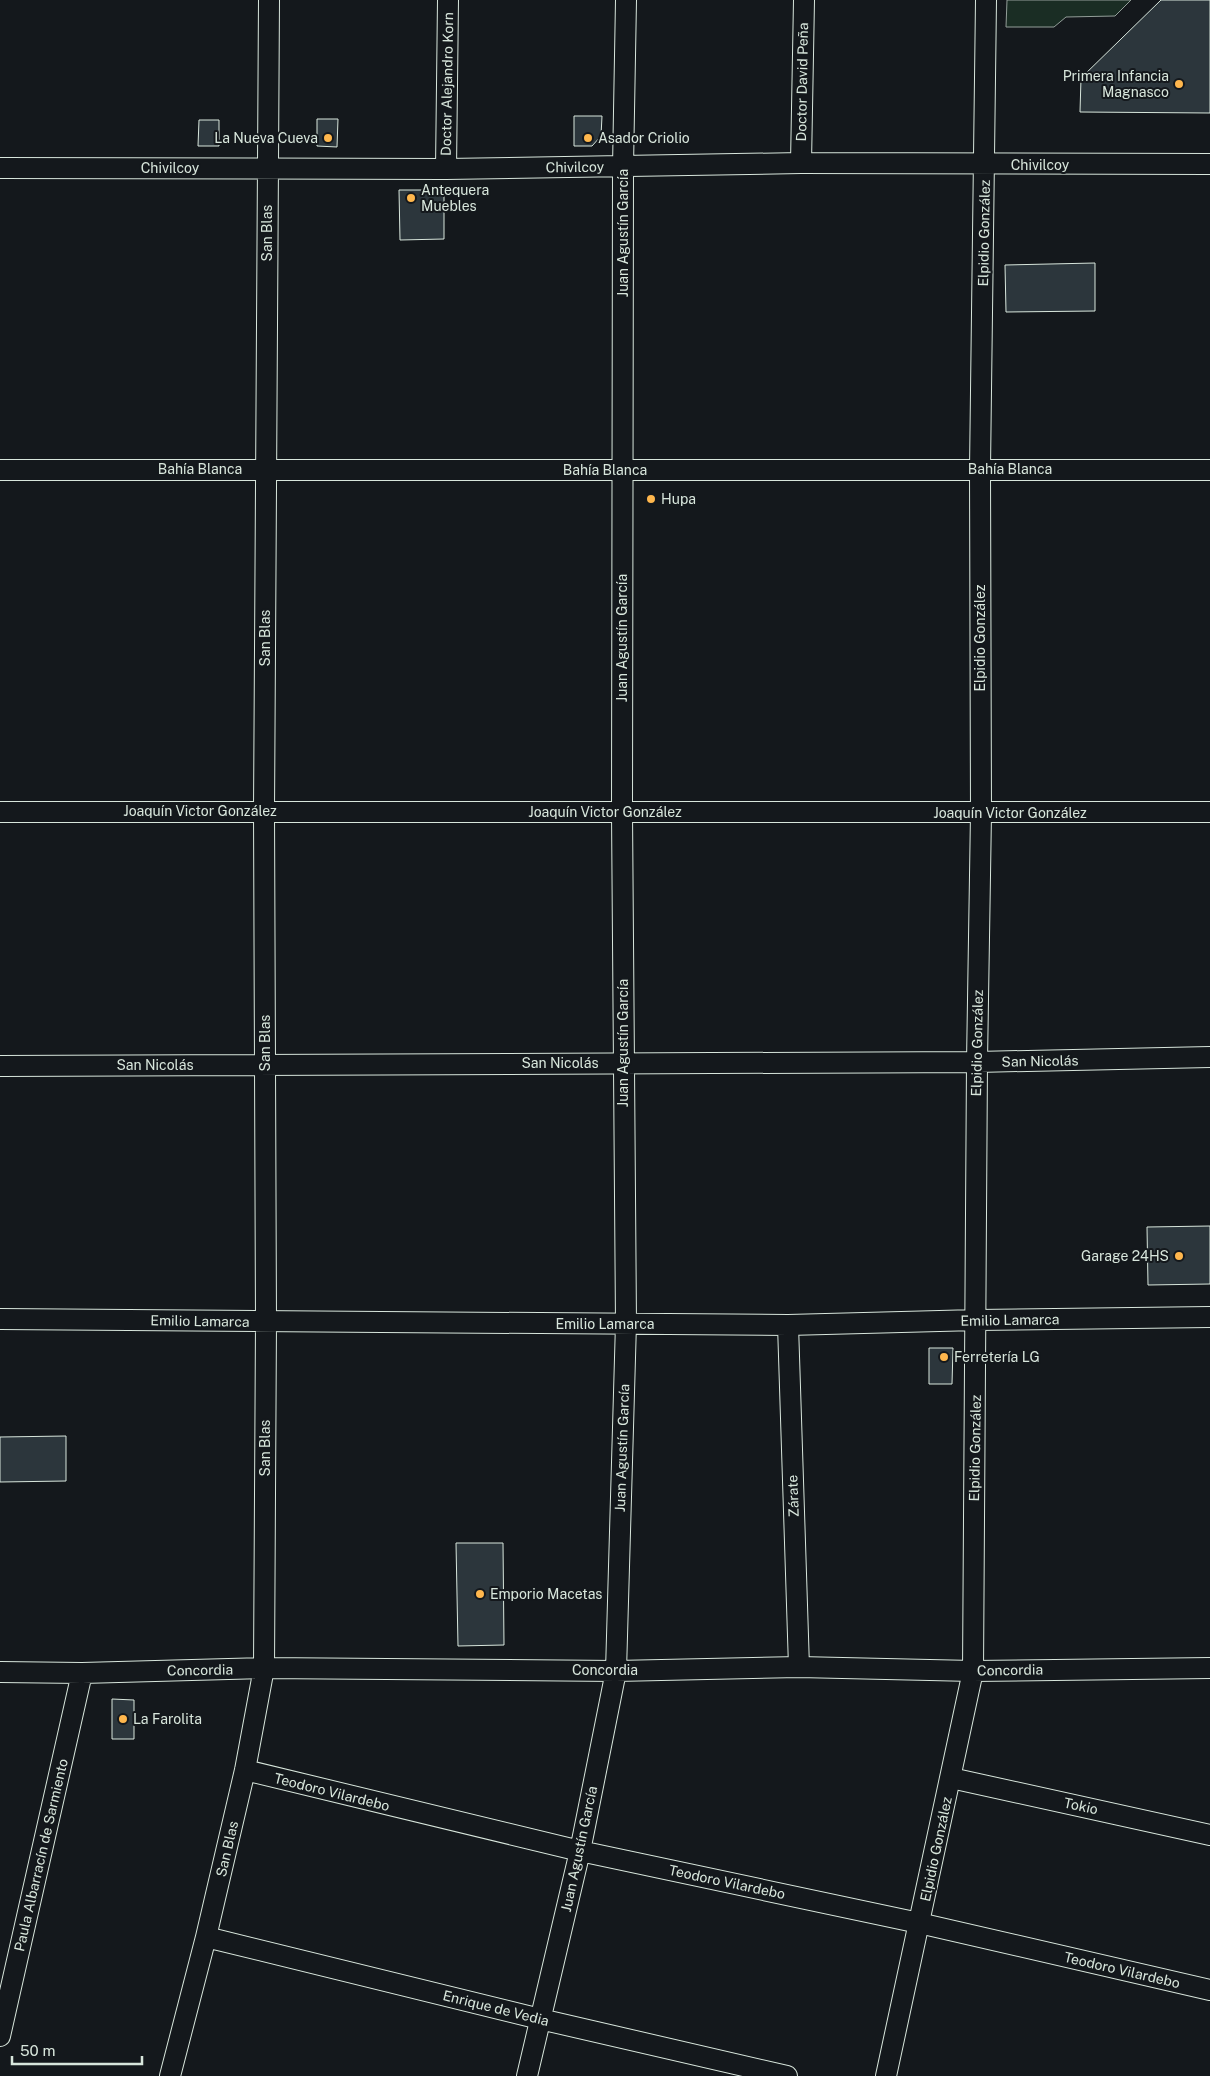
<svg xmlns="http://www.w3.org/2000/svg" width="1210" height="2076" font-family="'Public Sans',sans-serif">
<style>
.green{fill:#1a2d24;stroke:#939e99}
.building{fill:#2c363c;stroke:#d8e6dc}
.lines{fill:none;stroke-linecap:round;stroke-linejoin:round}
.minor-casing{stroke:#d8e6dc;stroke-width:22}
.minor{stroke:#14181c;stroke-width:20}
.poi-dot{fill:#ffb74d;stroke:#14181c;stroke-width:2}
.labels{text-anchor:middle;stroke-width:4;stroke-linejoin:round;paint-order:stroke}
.poi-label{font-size:14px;fill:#d8e6dc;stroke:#14181c;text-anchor:start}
.street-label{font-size:14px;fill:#d8e6dc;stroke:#14181c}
</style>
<rect width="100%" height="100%" fill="#14181c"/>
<path class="green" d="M1007 0H1131L1115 16 1066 17 1054 27H1006Z"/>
<path class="building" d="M1161 0H1210V113L1080 112 1081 78Z
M574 116H602L601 136 592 146H574Z
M317 119H338L337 147 317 146Z
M199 120H219V146H198Z
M399 190H444V239L400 240Z
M1095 263V311L1006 312 1005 265Z
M1210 1226V1284L1148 1285 1147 1227Z
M929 1348H953L952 1384H929Z
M66 1436V1481L0 1482V1437Z
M456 1543H503L504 1645 458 1646Z
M112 1699 134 1700V1739H112Z"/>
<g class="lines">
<defs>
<path id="minor" d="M801 163 804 0
M0 168 446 169 801 163 1210 164
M446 169 448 0
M0 470H1210
M0 812H1210
M0 1066 977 1062 1210 1057
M0 1319 788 1325 977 1320 1210 1317
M788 1325 799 1667
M0 1672 82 1673 264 1668 616 1671 799 1667 973 1671 1210 1668
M245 1770 580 1851 919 1923 1210 1990
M951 1778 1210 1835
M206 1937 540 2019 787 2076
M0 2036 82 1673
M170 2076 206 1937 245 1770 264 1668 266 1322 264 811 269 0
M527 2076 580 1851 616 1671 626 1323 622 813 623 167 626 0
M886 2076 973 1671 977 1062 981 813 980 469 986 0"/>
</defs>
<use href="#minor" class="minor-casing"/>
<use href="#minor" class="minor"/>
</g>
<g class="poi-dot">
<circle cx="1179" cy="84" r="5"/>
<circle cx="328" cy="138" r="5"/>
<circle cx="588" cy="138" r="5"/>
<circle cx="411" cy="198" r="5"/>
<circle cx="651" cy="499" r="5"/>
<circle cx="1179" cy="1256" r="5"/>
<circle cx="944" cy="1357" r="5"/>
<circle cx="480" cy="1594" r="5"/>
<circle cx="123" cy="1719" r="5"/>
</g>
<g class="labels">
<g class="poi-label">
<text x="1169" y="81" text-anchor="end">Primera Infancia<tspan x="1169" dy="16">Magnasco</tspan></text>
<text x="318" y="143" text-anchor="end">La Nueva Cueva</text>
<text x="598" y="143">Asador Criolio</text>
<text x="421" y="195">Antequera<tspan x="421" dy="16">Muebles</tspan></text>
<text x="661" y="504">Hupa</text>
<text x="1169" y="1261" text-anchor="end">Garage 24HS</text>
<text x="954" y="1362">Ferretería LG</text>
<text x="490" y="1599">Emporio Macetas</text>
<text x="133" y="1724">La Farolita</text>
</g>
<g class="street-label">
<text transform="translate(802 82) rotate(-89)" y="5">Doctor David Peña</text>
<text transform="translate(447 84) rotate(-89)" y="5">Doctor Alejandro Korn</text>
<text x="1040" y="170">Chivilcoy</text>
<text transform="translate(575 167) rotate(-1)" y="5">Chivilcoy</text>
<text x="170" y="173">Chivilcoy</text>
<text transform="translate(267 233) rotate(-90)" y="5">San Blas</text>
<text transform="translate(623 233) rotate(-90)" y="5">Juan Agustín García</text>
<text transform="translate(984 233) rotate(-89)" y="5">Elpidio González</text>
<text x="200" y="474">Bahía Blanca</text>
<text x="1010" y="474">Bahía Blanca</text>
<text x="605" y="475">Bahía Blanca</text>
<text transform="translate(265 638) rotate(-90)" y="5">San Blas</text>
<text transform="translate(622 638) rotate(-90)" y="5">Juan Agustín García</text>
<text transform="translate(980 638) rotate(-90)" y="5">Elpidio González</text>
<text x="200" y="816">Joaquín Victor González</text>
<text x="605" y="817">Joaquín Victor González</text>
<text x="1010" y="818">Joaquín Victor González</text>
<text transform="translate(265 1043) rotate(-90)" y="5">San Blas</text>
<text transform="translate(623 1043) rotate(-90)" y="5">Juan Agustín García</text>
<text transform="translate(977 1043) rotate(-89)" y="5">Elpidio González</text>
<text transform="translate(1040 1061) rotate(-1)" y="5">San Nicolás</text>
<text x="560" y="1068">San Nicolás</text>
<text x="155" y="1070">San Nicolás</text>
<text transform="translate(1010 1320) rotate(-1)" y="5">Emilio Lamarca</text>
<text transform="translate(200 1321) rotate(1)" y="5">Emilio Lamarca</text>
<text x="605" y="1329">Emilio Lamarca</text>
<text transform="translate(265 1448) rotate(-90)" y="5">San Blas</text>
<text transform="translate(622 1448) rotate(-88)" y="5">Juan Agustín García</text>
<text transform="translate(975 1448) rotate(-89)" y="5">Elpidio González</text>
<text transform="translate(793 1496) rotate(-92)" y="5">Zárate</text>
<text transform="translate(200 1670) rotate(-1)" y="5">Concordia</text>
<text x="605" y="1675">Concordia</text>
<text transform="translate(1010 1670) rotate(-1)" y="5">Concordia</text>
<text transform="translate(332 1792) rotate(14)" y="5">Teodoro Vilardebo</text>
<text transform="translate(1081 1806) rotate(12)" y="5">Tokio</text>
<text transform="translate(227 1849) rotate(-77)" y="5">San Blas</text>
<text transform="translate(579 1849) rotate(-78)" y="5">Juan Agustín García</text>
<text transform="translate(936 1849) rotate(-78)" y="5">Elpidio González</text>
<text transform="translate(41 1855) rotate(-77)" y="5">Paula Albarracín de Sarmiento</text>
<text transform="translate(727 1882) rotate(12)" y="5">Teodoro Vilardebo</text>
<text transform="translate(1122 1970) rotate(13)" y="5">Teodoro Vilardebo</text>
<text transform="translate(496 2008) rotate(14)" y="5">Enrique de Vedia</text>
</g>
</g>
<path d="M12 2056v8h130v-8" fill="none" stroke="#d8e6dc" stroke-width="2.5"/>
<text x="20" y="2056" font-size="15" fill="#d8e6dc" stroke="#14181c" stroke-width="4" paint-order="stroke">50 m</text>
</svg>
